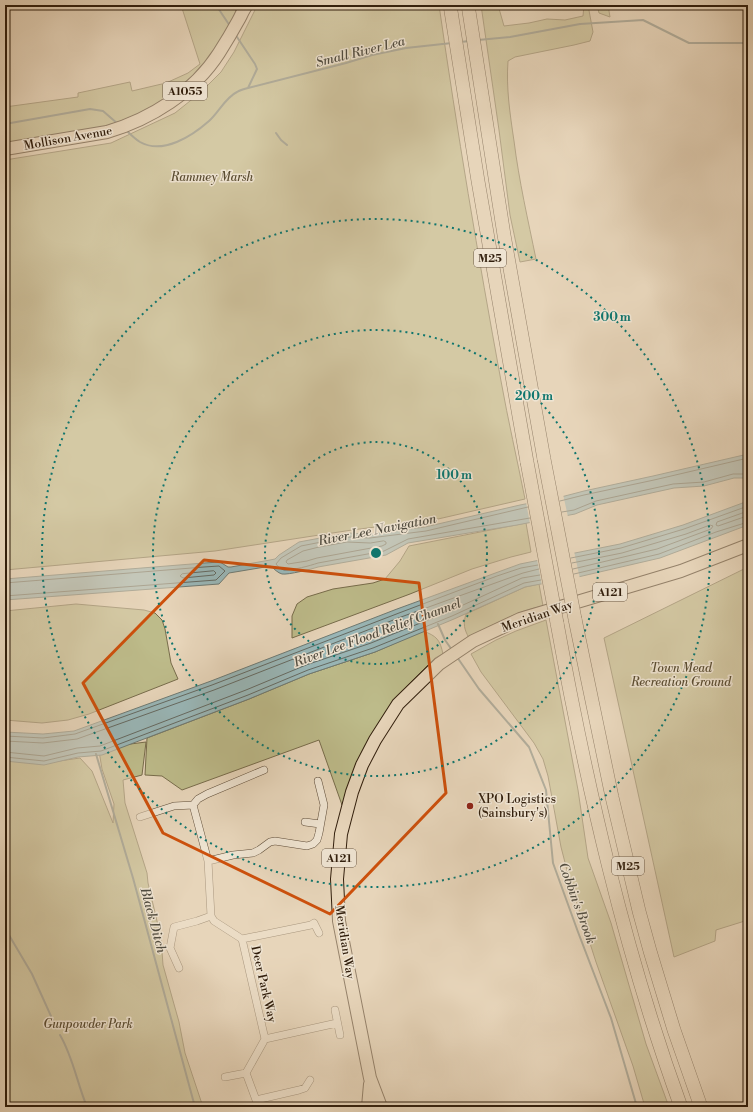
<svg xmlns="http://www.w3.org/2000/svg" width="753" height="1112" font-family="'Libre Bodoni',serif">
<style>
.green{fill:#bdbb8a;stroke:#776c4b}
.water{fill:#99b7b8;stroke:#6f7a73}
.pier{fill:#e7d5ba}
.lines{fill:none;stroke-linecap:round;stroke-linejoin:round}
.shore{stroke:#656a62;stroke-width:1}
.stream{stroke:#6f7a73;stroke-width:2}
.street-casing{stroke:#5e4c38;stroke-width:8}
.primary-casing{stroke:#311e0c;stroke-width:14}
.highway-casing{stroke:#311e0c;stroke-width:14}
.street{stroke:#efe4d2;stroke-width:7}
.primary{stroke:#e7d5ba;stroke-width:12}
.highway{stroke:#e7d5ba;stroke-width:13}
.highway-bridge-casing{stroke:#311e0c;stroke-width:14;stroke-linecap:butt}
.highway-bridge{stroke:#e7d5ba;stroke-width:13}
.marked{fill:none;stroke:#cd500c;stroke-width:3;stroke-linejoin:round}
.ring{fill:none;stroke:#0f766e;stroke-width:2;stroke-dasharray:2 4}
.poi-dot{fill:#8f2418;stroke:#efe4d2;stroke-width:1.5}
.labels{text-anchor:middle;stroke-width:3;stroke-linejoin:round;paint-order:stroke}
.shield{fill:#efe4d2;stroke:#6a5947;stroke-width:1}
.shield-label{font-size:11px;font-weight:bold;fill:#311e0c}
.street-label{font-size:12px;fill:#311e0c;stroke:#efe4d2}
.park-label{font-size:12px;font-style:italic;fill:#5b4d32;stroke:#efe4d2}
.poi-label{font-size:12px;fill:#311e0c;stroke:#efe4d2;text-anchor:start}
.water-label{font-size:13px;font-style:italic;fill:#504c40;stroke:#efe4d2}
.centre{fill:#0f766e;stroke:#efe4d2;stroke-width:2}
.ring-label{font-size:12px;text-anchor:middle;font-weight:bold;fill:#0f766e;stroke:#efe4d2;stroke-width:3;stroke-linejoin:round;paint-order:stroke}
</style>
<rect width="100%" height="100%" fill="#e7d5ba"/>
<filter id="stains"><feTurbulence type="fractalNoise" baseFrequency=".005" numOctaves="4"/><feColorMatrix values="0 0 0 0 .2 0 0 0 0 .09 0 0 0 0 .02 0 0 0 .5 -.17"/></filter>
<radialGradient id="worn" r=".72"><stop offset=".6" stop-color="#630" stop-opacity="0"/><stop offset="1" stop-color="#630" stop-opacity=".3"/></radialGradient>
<path class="green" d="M181 5H236L235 17 222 42 198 74 150 110 102 128 5 143V107L78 97V93L130 82 132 91 166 83 188 73 200 64Z
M259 5H439C457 131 478 256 501 381 508 420 517 459 525 499L438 519 352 530 215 551 5 570V160L111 143 175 113 200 93 221 72 234 52 255 10Z
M481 5H498L504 26 529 23 547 19 565 20 583 16 584 5H588L593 32 590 41 574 45 515 57 508 61C506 88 510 114 514 141 519 181 528 220 536 259L520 262 510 215 499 130Z
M597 5H608L610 17 599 13Z
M526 523 531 552 511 557 472 569 410 594 292 638V616L297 604 307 597 333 589 373 583 385 579 400 561 409 546Z
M748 567V920L716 930 715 941 674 957 604 638Z
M539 584 543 606C516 611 492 626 469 638 464 629 463 624 466 614L525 587Z
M76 604 144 610 155 613 162 620 165 629 171 663 178 679 89 714 68 720 42 723 5 720V611Z
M546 620 578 790 588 858 611 923 646 1044 669 1107H645L633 1066 596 962 569 878 561 847 548 776 543 759 534 743 481 672 471 654 496 640 516 631Z
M423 631C437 636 440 640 443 654L435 658 407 686 387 714 356 767 342 805 319 740 182 790 162 776 145 775 147 738 249 699 309 674 375 652Z
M146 742 142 775 123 780 125 803 147 873 148 883 161 938 163 965 179 1022 185 1053 203 1107H5V759L45 763 80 758 92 771 113 823 114 804 102 769 99 751 115 746Z"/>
<path class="water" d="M748 454V478H734L704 486 674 488 597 505 575 514 517 525 408 543 386 555 318 567C312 569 288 575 282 574 278 573 274 569 271 566L229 573 219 584 5 600V579L204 563 220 562 228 567H231L270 560 275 559 279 555 299 542 347 533 370 534 425 527 520 505 561 497 584 491 653 476Z
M748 501V525L660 558 578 577 525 587 454 619 375 652 309 674 249 699 102 755 78 757 44 765 5 761V732L43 734 74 731 211 681 397 609 520 564 620 544 683 525Z"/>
<path class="pier" d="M563 494 568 517 530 524 526 502Z
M574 551 580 579 542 586 537 559Z"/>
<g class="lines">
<path class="shore" d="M560 501 584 495 654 480 748 458
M528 507 426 531 370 538 347 537 301 546 281 558 276 564C278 567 281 569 284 570 294 570 309 566 318 563L384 551 408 539 530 518
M748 511 717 522 716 525 718 526 744 517H748
M562 512 574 510 596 501 673 484 704 482 733 474H748
M384 541 386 542V544L382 546 317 558 307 561 288 564 286 562 287 560 303 551 319 547 347 542 370 543Z
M571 558 621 548 684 529 748 506
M572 563 622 553 686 534 710 525 713 526 711 529 657 549 573 569
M214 571 216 573 214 575 183 578 180 576 182 574Z
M574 574 659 554 716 532 748 522
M5 583 204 567 219 566 225 571 216 580 5 596
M5 736 43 738 75 734 212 685 399 613 497 576 521 568 538 565
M5 741 43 743 77 739 214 690 401 617 523 573 539 569
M5 752 44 756 77 748 100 746 246 690 306 665 371 643 450 611 522 578 540 575
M5 757 44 761 78 753 101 751 248 695 308 670 373 648 452 616 524 583 541 580"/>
<path class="stream" d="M216 5 230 26
M235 34 255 64 257 69 248 88
M478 40 510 37 580 24 643 20 689 43H748
M460 42 470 41
M5 124 90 109 103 111 118 124
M126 130C130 134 135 139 140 142 163 155 192 136 209 121 218 113 226 97 237 92 240 90 244 89 248 88L346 63 372 55 406 48 452 43
M276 133 281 140 287 145
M438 624 445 640 452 650
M457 657 479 689 529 747 546 790 553 863 578 932 611 1018 637 1107
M96 754 133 878 195 1107
M6 930 32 974 55 1025
M60 1035C73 1057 77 1083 87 1107"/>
<defs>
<path id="street" d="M140 817 174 806 193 805
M305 822 320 824
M208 861 233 855 253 853 259 850 270 842 275 841 307 846 313 844 317 840 319 833 324 805 318 781
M242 939 311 925 314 923 319 933
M179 968 170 948 174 927 197 921 211 916
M335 1010 340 1035
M265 1039 337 1023
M225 1077 246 1073
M256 1100 299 1090 305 1088 310 1080
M257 1107 256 1100 246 1073 265 1039 242 939 214 921 211 916 208 861 193 805 198 799 207 794 264 770"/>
<path id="primary" d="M5 149 107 132C151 119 194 92 219 53 226 42 232 32 238 21 241 16 243 10 247 5
M368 1107 370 1084
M381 1107 370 1078 339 921 337 879 341 834 352 792 362 765 375 740 398 704 439 664 473 641 520 619 681 571 748 545"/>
<path id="highway" d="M450 5 478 181 527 462
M468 5 504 235 544 459
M575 619 612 797 639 911 650 951 674 1030 701 1107
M557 623C587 787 624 950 681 1107"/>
</defs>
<use href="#street" class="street-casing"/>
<use href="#primary" class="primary-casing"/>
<use href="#highway" class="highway-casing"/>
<use href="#street" class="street"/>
<use href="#primary" class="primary"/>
<use href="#highway" class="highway"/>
<defs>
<path id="highway-bridge" d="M544 459 575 619
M527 462 557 623"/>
</defs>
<use href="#highway-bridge" class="highway-bridge-casing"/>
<use href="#highway-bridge" class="highway-bridge"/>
</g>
<path d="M0 0H753V1112H0ZM204 560 419 583 446 793 330 914 163 833 83 683Z" fill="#e7d5ba" fill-opacity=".55" fill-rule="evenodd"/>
<path class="marked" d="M204 560 419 583 446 793 330 914 163 833 83 683Z"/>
<g class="ring">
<circle cx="376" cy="553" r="111"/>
<circle cx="376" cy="553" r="223"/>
<circle cx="376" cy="553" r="334"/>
</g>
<circle class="poi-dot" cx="470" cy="806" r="4"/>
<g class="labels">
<g class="shield">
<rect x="163" y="82" width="44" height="18" rx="3"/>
<rect x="474" y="249" width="32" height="18" rx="3"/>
<rect x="593" y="583" width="34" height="18" rx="3"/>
<rect x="322" y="849" width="34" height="18" rx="3"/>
<rect x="612" y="857" width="32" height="18" rx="3"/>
</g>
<g class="shield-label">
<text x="185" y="95">A1055</text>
<text x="490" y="262">M25</text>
<text x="610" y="596">A121</text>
<text x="339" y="862">A121</text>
<text x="628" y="870">M25</text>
</g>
<g class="street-label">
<text transform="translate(68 138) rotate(-10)" y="4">Mollison Avenue</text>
<text transform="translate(537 616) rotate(-19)" y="4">Meridian Way</text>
<text transform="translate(345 942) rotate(81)" y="4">Meridian Way</text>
<text transform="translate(264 984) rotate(77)" y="4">Deer Park Way</text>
</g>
<g class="park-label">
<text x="212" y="181">Rammey Marsh</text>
<text x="681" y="672">Town Mead<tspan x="681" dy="14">Recreation Ground</tspan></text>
<text x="88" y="1028">Gunpowder Park</text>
</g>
<g class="poi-label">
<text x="478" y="803">XPO Logistics<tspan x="478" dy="14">(Sainsbury's)</tspan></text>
</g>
<g class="water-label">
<text transform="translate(360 51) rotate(-14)" y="5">Small River Lea</text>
<text transform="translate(377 529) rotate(-11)" y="5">River Lee Navigation</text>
<text transform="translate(377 632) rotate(-20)" y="5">River Lee Flood Relief Channel</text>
<text transform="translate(578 903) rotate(70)" y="5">Cobbin's Brook</text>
<text transform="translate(154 920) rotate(75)" y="5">Black Ditch</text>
</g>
</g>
<circle cx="376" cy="553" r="6" class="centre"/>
<g class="ring-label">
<text x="612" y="321">300 m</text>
<text x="534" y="400">200 m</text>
<text x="454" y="479">100 m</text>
</g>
<rect width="753" height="1112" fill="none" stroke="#e7d5ba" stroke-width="20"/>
<rect x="6" y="6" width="741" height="1100" fill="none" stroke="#311e0c" stroke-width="2"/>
<rect x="10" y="10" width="733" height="1092" fill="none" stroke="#311e0c"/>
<rect width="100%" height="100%" filter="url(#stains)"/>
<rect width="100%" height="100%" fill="url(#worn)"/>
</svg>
